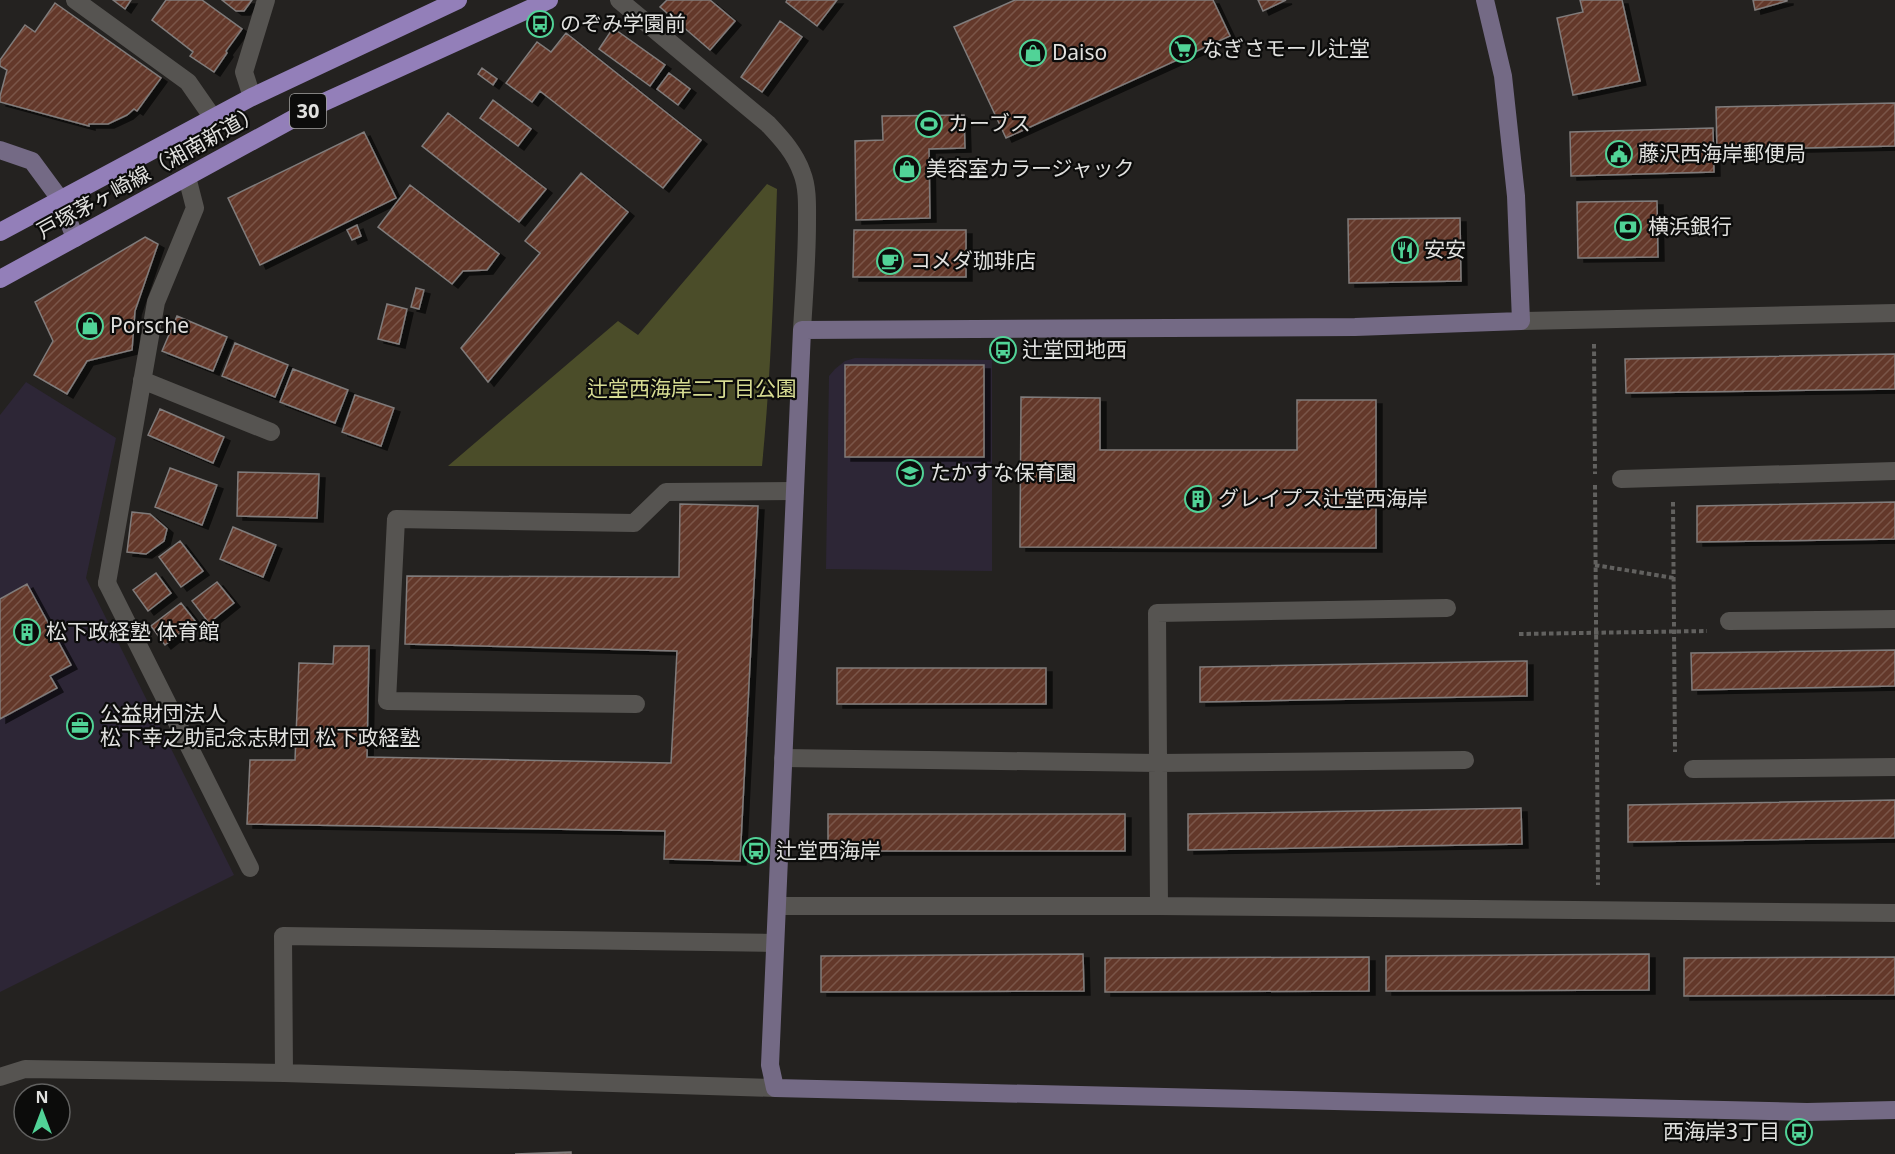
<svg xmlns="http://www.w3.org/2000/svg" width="1895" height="1154" font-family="'Noto Sans','Noto Sans JP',sans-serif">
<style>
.education{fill:#2d2636}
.park{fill:#4b4d29}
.building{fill:url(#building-hatch);stroke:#807c7b;stroke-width:1.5;filter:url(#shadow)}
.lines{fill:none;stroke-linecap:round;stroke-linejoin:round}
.path{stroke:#62615f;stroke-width:4;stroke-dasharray:4.5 3;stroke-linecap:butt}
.lane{stroke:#565451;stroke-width:18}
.street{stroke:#565451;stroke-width:18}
.secondary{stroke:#746a85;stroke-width:18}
.primary{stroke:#937fb9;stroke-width:18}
.labels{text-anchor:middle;stroke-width:4.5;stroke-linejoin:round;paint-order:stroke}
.shield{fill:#0c0c0b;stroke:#a1a19f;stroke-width:1.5}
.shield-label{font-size:20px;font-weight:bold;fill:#e1e1df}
.poi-label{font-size:21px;fill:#e1e1df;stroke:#0c0c0b;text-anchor:start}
.street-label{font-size:21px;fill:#e1e1df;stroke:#0c0c0b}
.park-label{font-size:21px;fill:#d7dc92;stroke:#0c0c0b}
</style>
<defs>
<pattern id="building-hatch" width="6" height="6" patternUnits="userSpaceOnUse" patternTransform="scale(1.5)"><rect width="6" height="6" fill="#64392a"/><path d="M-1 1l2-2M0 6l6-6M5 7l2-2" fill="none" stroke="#7a5548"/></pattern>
<filter id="shadow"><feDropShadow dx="6" dy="4" stdDeviation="0" flood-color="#0009"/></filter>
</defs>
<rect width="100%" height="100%" fill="#242220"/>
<path class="education" d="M855 358 992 360V571L826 569 829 376 835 369 845 361Z
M26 382 116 438 86 578 234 875 0 992V415Z"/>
<path class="park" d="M767 184 777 189C774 282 771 374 762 466H448L618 321 638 335Z"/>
<path class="building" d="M113 0H131L125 9Z
M166 0H202L242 29 226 51 227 53 214 72 190 56 193 52 152 20Z
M222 0H252L244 11H236Z
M667 0H710L735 21 710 50 660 7Z
M787 0H837L817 26 786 2Z
M1015 0H1213L1230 36 1006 138 954 27Z
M1258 0H1286L1263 11Z
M1580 0H1622L1640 81 1573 95 1557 18 1583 12Z
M1753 0H1787V1L1755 10Z
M55 3 161 78 137 111 134 109 127 115 108 124H89V126L0 102V96L7 70 0 66V60L25 25 35 32Z
M780 21 802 37 762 92 741 77Z
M613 28 665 65 650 86 599 49Z
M566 33 701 140 663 188 540 91 532 102 506 83 537 42 551 52Z
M482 68 497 79 493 85 478 74Z
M669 73 690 89 678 105 657 89Z
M493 100 531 129 518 146 480 118Z
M1895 103V146L1717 150 1716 107Z
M448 113 546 189 519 222 422 146Z
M964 115 965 148 929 149 930 218 856 220 855 141 883 140 882 116Z
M1713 128 1714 172 1571 176 1570 132Z
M364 132 396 198 260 265 228 198Z
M581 173 628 212 488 382 461 348 540 253 525 241Z
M410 185 499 254 487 270 463 271 452 284 378 227Z
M1657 201 1658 257 1578 258 1577 202Z
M1460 218 1461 281 1349 283 1348 219Z
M357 225 361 236 352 240 347 230Z
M854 230H966V277H853Z
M145 237 158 244 135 311 132 350 87 361 67 394 34 375 53 341 35 302Z
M416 288 424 290 419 309 411 307Z
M387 304 407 309 399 344 378 339Z
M177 316 227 337 213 371 162 351Z
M235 343 288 365 275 397 222 376Z
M1895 354V389L1626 393 1625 359Z
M845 365H984V457H845Z
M293 369 348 390 335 423 280 402Z
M355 395 394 408 381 446 342 432Z
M1021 397 1100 398V450H1297V400H1376V548L1020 547Z
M160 409 224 437 213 463 148 435Z
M170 468 217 485 202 525 155 507Z
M238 472 319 474 317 518 237 516Z
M1895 502V539L1697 542V506Z
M680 504 758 506 740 861 664 859 665 831 247 824 250 760H295L299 663 333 664 334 646H369L367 757 671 763 677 651 405 644 407 576 679 577Z
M132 512 150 514 167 529 164 541 146 554 127 552Z
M233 527 276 545 263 577 220 559Z
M180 541 203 571 181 587 159 557Z
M156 573 171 593 148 611 133 590Z
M217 582 234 603 209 623 192 601Z
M27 584 71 665 50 676 57 688 0 719V599Z
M181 603 195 621 165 645 151 626Z
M1895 650V686L1692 690 1691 653Z
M1527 661V696L1200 702V667Z
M837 668H1046V704H837Z
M1895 800V838L1628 842V805Z
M1521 808 1522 844 1188 850V814Z
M828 814H1125V851H828Z
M1083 954 1084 991 821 992V956Z
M1649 954V990L1386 991V956Z
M1369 957V991L1105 992V958Z
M1895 957V995L1684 996V958Z
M571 1152V1154H515Z"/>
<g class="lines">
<path class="path" d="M1594 344 1595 474
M1595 485 1598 885
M1673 502 1675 752
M1595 565 1674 578
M1519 634 1707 631"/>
<path class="lane" d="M1621 479 1895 471
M107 583 250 868
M1729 621 1895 619
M636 704 387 701 396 519 634 523 666 492 795 491
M783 758 1158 763 1465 760
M1693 769 1895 767
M777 906H1159L1895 913
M1159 906 1157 613 1447 608"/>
<path class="street" d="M75 0 188 82 213 118
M619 0 768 124C782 139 795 153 802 173 808 188 807 207 807 223 807 259 804 294 802 330
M252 97 244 72 266 0
M1521 321 1895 313
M142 380 271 432
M107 583 156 302 195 208 187 177
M284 1073 283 936 775 943
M0 1077 25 1069 284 1073 775 1088"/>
<path class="secondary" d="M1485 0 1503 76 1516 196 1521 321 1355 327 802 330 770 1065 775 1088 1807 1112 1895 1110
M0 150 32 161 60 199 75 238"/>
<path class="primary" d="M0 232 252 97 458 0
M0 279 322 103 549 0"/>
</g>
<defs>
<symbol id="bus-ring" viewBox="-11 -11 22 22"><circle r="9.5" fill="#0c0c0b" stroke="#51d397" stroke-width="1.5"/><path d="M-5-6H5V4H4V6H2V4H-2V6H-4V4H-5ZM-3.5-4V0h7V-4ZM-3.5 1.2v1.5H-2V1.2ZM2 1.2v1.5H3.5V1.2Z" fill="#51d397"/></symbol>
<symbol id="supermarket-ring" viewBox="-11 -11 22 22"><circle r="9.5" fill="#0c0c0b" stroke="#51d397" stroke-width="1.5"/><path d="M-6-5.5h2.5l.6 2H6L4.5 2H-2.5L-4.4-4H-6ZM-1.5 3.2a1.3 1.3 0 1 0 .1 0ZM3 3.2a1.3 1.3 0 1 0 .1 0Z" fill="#51d397"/></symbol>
<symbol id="shop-ring" viewBox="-11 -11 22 22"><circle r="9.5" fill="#0c0c0b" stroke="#51d397" stroke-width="1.5"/><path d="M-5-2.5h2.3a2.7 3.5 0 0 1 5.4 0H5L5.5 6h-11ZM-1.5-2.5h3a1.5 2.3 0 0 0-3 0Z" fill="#51d397"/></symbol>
<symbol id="stadium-ring" viewBox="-11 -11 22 22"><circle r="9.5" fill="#0c0c0b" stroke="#51d397" stroke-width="1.5"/><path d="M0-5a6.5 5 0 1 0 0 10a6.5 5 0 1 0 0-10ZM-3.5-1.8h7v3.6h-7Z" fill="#51d397"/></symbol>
<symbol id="civic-ring" viewBox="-11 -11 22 22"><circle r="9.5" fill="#0c0c0b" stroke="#51d397" stroke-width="1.5"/><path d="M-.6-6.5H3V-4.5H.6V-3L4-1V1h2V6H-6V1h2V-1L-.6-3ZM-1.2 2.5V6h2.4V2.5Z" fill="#51d397"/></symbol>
<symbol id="bank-ring" viewBox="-11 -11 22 22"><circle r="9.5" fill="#0c0c0b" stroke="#51d397" stroke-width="1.5"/><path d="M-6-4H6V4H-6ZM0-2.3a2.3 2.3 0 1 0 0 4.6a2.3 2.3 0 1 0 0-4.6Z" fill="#51d397"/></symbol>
<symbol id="restaurant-ring" viewBox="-11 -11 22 22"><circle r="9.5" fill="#0c0c0b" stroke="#51d397" stroke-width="1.5"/><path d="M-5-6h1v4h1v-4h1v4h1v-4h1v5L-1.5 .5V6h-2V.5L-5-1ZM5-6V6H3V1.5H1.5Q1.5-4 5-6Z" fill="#51d397"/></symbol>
<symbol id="cafe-ring" viewBox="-11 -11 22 22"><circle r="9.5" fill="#0c0c0b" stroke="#51d397" stroke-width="1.5"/><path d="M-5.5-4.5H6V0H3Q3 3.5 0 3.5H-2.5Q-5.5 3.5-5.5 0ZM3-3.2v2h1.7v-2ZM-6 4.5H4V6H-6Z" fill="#51d397"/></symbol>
<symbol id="school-ring" viewBox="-11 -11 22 22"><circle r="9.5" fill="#0c0c0b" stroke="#51d397" stroke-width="1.5"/><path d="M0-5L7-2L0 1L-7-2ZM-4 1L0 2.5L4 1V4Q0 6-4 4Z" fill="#51d397"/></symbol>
<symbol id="building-ring" viewBox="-11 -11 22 22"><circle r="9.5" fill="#0c0c0b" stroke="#51d397" stroke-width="1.5"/><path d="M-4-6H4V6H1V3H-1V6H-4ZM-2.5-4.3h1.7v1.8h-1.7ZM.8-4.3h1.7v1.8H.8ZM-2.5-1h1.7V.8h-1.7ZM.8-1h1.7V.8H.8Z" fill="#51d397"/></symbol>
<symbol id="office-ring" viewBox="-11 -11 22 22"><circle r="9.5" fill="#0c0c0b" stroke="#51d397" stroke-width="1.5"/><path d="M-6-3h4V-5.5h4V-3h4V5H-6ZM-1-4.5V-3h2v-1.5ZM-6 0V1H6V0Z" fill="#51d397"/></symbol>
</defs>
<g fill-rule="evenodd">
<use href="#bus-ring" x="525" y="9" width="30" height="30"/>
<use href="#supermarket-ring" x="1168" y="34" width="30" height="30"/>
<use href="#shop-ring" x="1018" y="38" width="30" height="30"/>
<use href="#stadium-ring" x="914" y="109" width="30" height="30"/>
<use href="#civic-ring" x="1604" y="139" width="30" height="30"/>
<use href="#shop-ring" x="892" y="154" width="30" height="30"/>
<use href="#bank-ring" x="1613" y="212" width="30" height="30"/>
<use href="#restaurant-ring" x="1390" y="235" width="30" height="30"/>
<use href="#cafe-ring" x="875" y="246" width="30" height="30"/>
<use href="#shop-ring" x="75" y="311" width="30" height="30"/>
<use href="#bus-ring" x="988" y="335" width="30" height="30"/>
<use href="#school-ring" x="895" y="458" width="30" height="30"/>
<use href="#building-ring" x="1183" y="484" width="30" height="30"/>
<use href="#building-ring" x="12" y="617" width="30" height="30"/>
<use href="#office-ring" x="65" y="711" width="30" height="30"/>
<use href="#bus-ring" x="741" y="836" width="30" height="30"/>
<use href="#bus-ring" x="1784" y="1117" width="30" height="30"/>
</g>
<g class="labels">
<rect class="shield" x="290" y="94" width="36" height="34" rx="4.5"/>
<g class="shield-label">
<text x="308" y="118">30</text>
</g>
<g class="poi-label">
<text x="560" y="31">のぞみ学園前</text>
<text x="1202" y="56">なぎさモール辻堂</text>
<text x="1052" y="60">Daiso</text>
<text x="948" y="131">カーブス</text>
<text x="1638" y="161">藤沢西海岸郵便局</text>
<text x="926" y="176">美容室カラージャック</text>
<text x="1648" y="234">横浜銀行</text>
<text x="1424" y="257">安安</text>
<text x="910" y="268">コメダ珈琲店</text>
<text x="110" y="333">Porsche</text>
<text x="1022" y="357">辻堂団地西</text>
<text x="930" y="480">たかすな保育園</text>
<text x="1218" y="506">グレイプス辻堂西海岸</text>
<text x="46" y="639">松下政経塾 体育館</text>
<text x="100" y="721">公益財団法人<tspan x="100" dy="24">松下幸之助記念志財団 松下政経塾</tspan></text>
<text x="776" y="858">辻堂西海岸</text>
<text x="1780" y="1139" text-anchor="end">西海岸3丁目</text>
</g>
<g class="street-label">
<text transform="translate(149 172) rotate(-29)" y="7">戸塚茅ヶ崎線（湘南新道）</text>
</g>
<g class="park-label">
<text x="692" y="396">辻堂西海岸二丁目公園</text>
</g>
</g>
<g transform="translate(42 1112)"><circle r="28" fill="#0c0c0b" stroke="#616160" stroke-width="1.5"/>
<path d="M0-4.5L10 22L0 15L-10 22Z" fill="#51d397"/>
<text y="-9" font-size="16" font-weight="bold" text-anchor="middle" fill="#e1e1df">N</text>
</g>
</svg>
